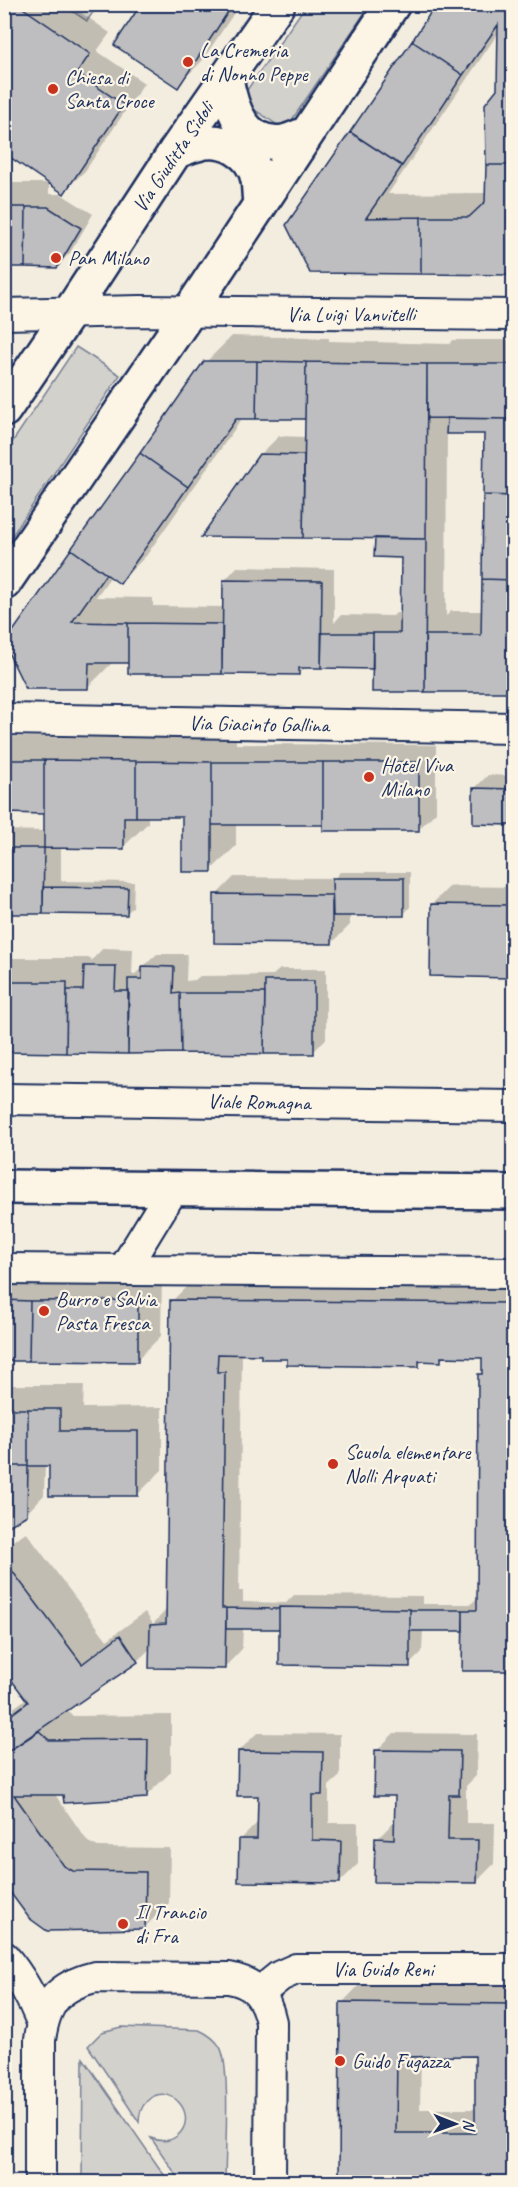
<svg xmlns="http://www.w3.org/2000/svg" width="518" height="2187" font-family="Caveat,sans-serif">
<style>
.green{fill:#d3d1cc;stroke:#778095;stroke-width:1.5}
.shadow{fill:#0003;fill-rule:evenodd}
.building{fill:#bebec0;stroke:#1b2f5e;stroke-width:1.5;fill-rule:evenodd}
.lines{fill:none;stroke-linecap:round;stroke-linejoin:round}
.street-casing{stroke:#1b2f5e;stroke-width:34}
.secondary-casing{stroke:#1b2f5e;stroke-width:38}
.street{stroke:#fcf5e5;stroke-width:30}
.secondary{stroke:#fcf5e5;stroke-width:33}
.poi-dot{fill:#c8321e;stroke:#fcf5e5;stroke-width:2}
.labels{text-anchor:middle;stroke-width:4.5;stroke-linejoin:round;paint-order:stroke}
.poi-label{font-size:21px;fill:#1b2f5e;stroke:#fcf5e5;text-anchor:start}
.street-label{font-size:21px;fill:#1b2f5e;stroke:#fcf5e5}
</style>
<rect width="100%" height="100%" fill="#f3ede0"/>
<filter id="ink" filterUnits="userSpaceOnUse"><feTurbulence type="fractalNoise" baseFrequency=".0167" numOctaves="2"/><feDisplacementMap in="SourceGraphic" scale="12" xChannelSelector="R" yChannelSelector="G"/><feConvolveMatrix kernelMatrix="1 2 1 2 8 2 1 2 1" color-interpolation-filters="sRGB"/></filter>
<g filter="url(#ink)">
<path class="green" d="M63 5H98L87 21Z
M306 5H370L285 130 240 100Z
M76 347 120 375 5 546V453Z
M121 2027 199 2030C208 2034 215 2039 220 2047 231 2066 225 2156 225 2182H181L151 2138C160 2142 169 2142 177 2136 201 2116 169 2079 147 2101 141 2107 139 2113 139 2122L88 2046 102 2032Z
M83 2058 169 2182H82Z"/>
<path class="shadow" d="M4 4H69L110 33 97 51 144 83 85 171 63 192Z
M143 4H240L202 61 177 86Z
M514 4V274L288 225ZM499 32 498 89 486 193 388 194Z
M4 183H49V194H61L93 214 70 253 57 266 4 265Z
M232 336 329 338V341L450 344 453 340H514V691L374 668 306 667 298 674 129 672V659L114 661 88 687 6 645 206 362ZM306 415V437L279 436 260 455 204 535 376 537 402 556V613H396L393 616 341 615 334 623V569L237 567 224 581V607L153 606V598L96 597 111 576 120 582 146 556 243 417 304 418ZM447 432H485L483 611H451L446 616Z
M4 737 236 738V744L436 745V812L418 830 325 824H236V846L211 870 184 816H148V823L123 847H61V881L134 882 133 907 127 913 4 912V830L45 831V812H4Z
M488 775 514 776V839L513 823 475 788Z
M340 872H410V907L404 914H350V925L332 943 216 895 234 877 335 878Z
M450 886 514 887V970L508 976 432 904Z
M103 948 133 949 132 974H135L157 954H187L186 981 195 980 200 976 273 975 280 969H326V1039L313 1052 4 1051V958H91V961Z
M4 1276H162L161 1336 137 1360 4 1358Z
M190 1283 514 1286V1670L464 1628 423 1630 422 1652 409 1665 280 1628H243L242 1649 225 1667 151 1648 137 1661 67 1710 73 1716 171 1715V1772L146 1796 54 1793 88 1842 98 1847 170 1848 169 1903 144 1928 4 1881V1715L27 1698 4 1667V1547L26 1532 107 1640 145 1612 153 1624 168 1608 172 1301ZM242 1353H263L289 1358 419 1365 424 1360H440L445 1356H484L483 1371 480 1374 478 1597 471 1604H423V1596L294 1595 286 1603 243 1602V1591H239Z
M4 1385H84L83 1408 162 1407V1470L138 1494 50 1465H45L44 1495 26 1514 4 1527 6 1465H4Z
M257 1733 340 1734V1776L329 1786V1823H358V1864L340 1882 240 1840 259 1821V1795L239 1751Z
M394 1733 477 1734 476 1776 466 1786V1823H495L494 1864 476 1882 377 1839 395 1821 396 1795 376 1751Z
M366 1978 514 1980V2182H341L342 2003ZM421 2055H476V2109H420Z"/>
<path class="building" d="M4 4H17L90 54 77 73 124 105 64 194 4 153Z
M141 4H160L164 7 166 4H229L232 6 178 88 114 45Z
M436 4H514V165H486L485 104 497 89 498 25 463 75 412 41Z
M412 41 463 75 402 166 350 132Z
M350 132 402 166 366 218 421 217V274L310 273 286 225Z
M486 165H514V275L421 274V217H469L485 202Z
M4 207H26L25 267H4Z
M26 207H48L81 228 57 268 25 267Z
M204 361H257L256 419H236L188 487 140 453Z
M257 361 306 362 305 419H256Z
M306 362 427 364 426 539 303 538Z
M427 364H514V419L427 418Z
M447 418 514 419V496L483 495 484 434H446Z
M140 453 188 487 120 584 71 549Z
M259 454 304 455 303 538 201 537Z
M483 495 514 496V580L482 579Z
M375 538 426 539 425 692H372L373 633H400L401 558 374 557Z
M71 549 106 574 72 622 128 623V663H89L88 689H26L4 644Z
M482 579 514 580V692H425V635H481Z
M223 580 322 581 321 668H299V675L222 674Z
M128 623 222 624V674H128Z
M322 633H373V669L321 668Z
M4 760H44V814L4 813Z
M44 760 136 761V817H124V849L44 848Z
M136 761 212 762V872H182V817H136Z
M212 762H323V825H212Z
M323 762H419V831H323Z
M473 788 514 789V840H511L512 825 473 824Z
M4 848H44L43 914H4Z
M332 878H404V916H333Z
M43 887 128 888 127 915 43 914Z
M214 894 332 895V944L214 943Z
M431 904 509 905 508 978 430 976Z
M84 966H116L115 991H129L128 1054 66 1053 67 990H83Z
M142 966 174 967 173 994 180 993 181 1053 128 1054V979H142Z
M265 981H314V1054H264Z
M4 982H67L66 1053 4 1052Z
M180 993H265L264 1054 181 1053Z
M4 1300 30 1301 29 1361H4Z
M138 1300V1362L29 1361 30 1301Z
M170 1300 514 1303V1671H462L463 1610H477L478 1374H482V1358L441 1357V1362L419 1361V1367L287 1365V1359H261V1355L218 1354 217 1372H225L222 1608H226L225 1669 149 1668 150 1625 166 1624Z
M4 1409H28V1466H4Z
M28 1409H60V1431H138V1496H49V1466H28Z
M5 1466H28L27 1515 4 1529Z
M4 1560 82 1664 120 1635 138 1662 4 1754V1720L28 1702 4 1670Z
M279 1607 410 1609V1667L279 1665Z
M226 1608 279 1609V1629H226Z
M410 1610H463V1631H410Z
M39 1731 49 1740 148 1739 147 1798 64 1803 63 1795H14L64 1866 73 1871 146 1872 145 1929 47 1931 29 1918 4 1884V1754Z
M375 1750 460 1751 459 1795H449L448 1840H478L477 1883 374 1882 375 1838 394 1839 395 1796H374Z
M238 1751 323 1752 322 1795H312V1840L341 1841 340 1883 238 1882 239 1839H257L258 1796H237Z
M340 2002 514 2004V2182H339ZM475 2056V2133H396L397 2057Z"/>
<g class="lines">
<defs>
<path id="street" d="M4 314 140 311 514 315
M4 719 514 728
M4 1099 514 1106
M4 1269 514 1273
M124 1269 173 1189
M4 1957C21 1977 32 1997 42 2022
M259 1993 280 1976 296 1969H514
M40 2182V2040C45 2002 58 1986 95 1977L229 1978C256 1983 265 1996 271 2022L270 2182"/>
<path id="secondary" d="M226 78C231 109 244 147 283 142 290 141 299 136 306 134
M175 152C182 149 189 146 197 144 223 136 253 152 258 180 259 187 259 196 260 203
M4 410 71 311 175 152 278 4
M4 583 189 312 393 4
M4 1187 514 1192"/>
</defs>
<use href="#street" class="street-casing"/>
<use href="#secondary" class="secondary-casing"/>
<use href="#street" class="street"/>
<use href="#secondary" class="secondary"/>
</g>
</g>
<g class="poi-dot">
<circle cx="188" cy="62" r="6"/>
<circle cx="53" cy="89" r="6"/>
<circle cx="56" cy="258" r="6"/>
<circle cx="369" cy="777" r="6"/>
<circle cx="44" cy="1311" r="6"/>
<circle cx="333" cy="1464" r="6"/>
<circle cx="123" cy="1924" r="6"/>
<circle cx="340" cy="2061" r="6"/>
</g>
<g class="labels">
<g class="poi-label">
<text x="200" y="57">La Cremeria<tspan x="200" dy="24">di Nonno Peppe</tspan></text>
<text x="65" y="84">Chiesa di<tspan x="65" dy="24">Santa Croce</tspan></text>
<text x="68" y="265">Pan Milano</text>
<text x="381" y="772">Hotel Viva<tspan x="381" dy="24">Milano</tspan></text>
<text x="56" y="1306">Burro e Salvia<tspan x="56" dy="24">Pasta Fresca</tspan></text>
<text x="345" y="1459">Scuola elementare<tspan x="345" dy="24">Nolli Arquati</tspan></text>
<text x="135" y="1919">Il Trancio<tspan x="135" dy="24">di Fra</tspan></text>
<text x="352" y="2068">Guido Fugazza</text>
</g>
<g class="street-label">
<text transform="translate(173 157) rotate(-56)" y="7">Via Giuditta Sidoli</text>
<text x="351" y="321">Via Luigi Vanvitelli</text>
<text transform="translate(259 724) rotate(1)" y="7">Via Giacinto Gallina</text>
<text transform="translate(259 1102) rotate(1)" y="7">Viale Romagna</text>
<text x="383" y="1976">Via Guido Reni</text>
</g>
</g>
<rect width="518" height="2187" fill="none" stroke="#fcf5e5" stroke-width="24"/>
<rect x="12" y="12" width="494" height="2163" fill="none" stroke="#1b2f5e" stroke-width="2" filter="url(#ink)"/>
<g transform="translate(455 2124) rotate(91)" stroke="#fcf5e5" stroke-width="4.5" paint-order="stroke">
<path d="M0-4.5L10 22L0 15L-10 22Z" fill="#1b2f5e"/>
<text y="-9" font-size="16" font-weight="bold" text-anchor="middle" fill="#1b2f5e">N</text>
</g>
</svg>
